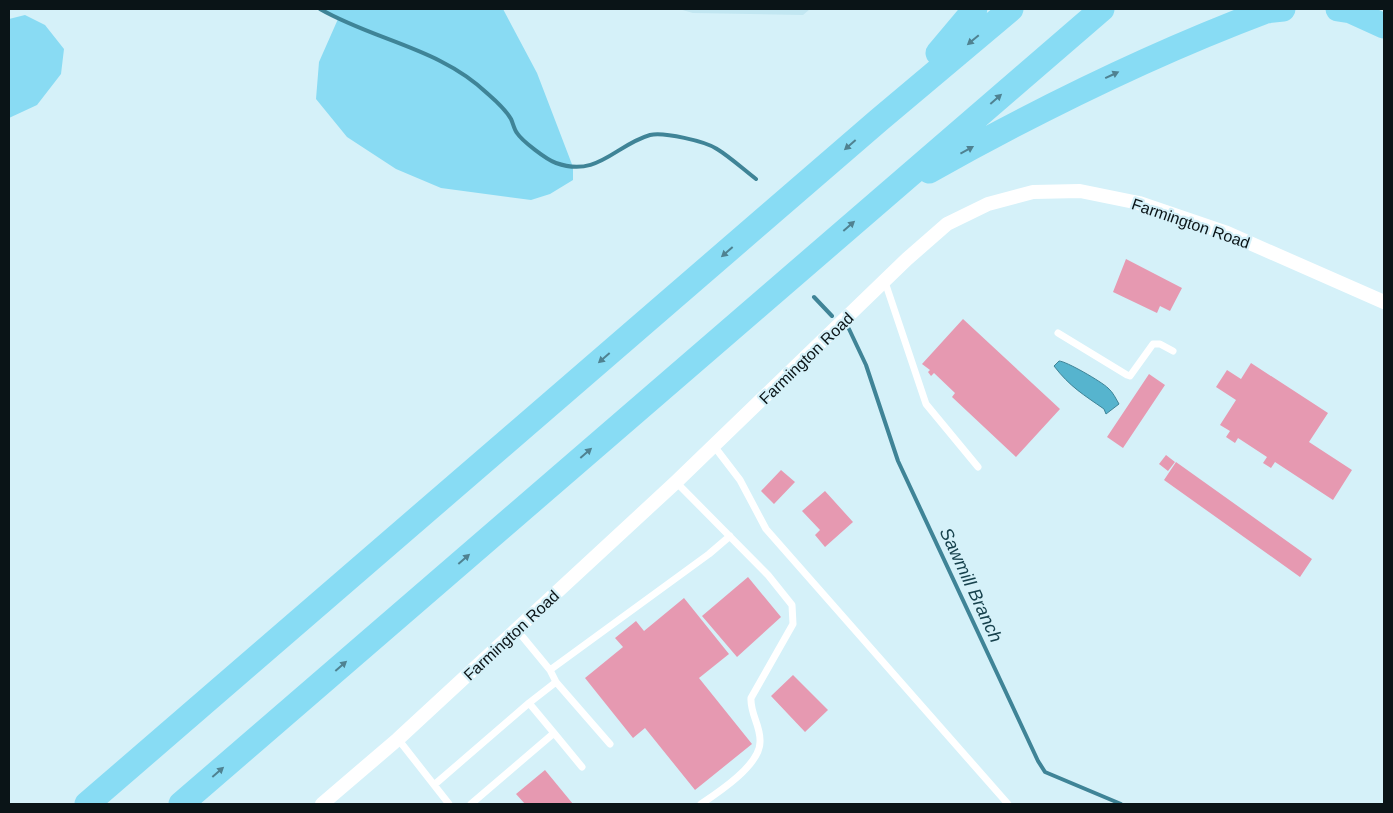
<svg xmlns="http://www.w3.org/2000/svg" width="1393" height="813" font-family="Arial,sans-serif">
<style>
.built{fill:#c2e7f2}
.green{fill:#89dbf3}
.water{fill:#56b4ce;stroke:#3f8497}
.lines{fill:none;stroke-linecap:round;stroke-linejoin:round}
.stream{stroke:#3f8497;stroke-width:4}
.building{fill:#e699b1}
.lane{stroke:#fff;stroke-width:7}
.street{stroke:#fff;stroke-width:14}
.highway{stroke:#88dcf4;stroke-width:25}
.oneway{fill:#4f8291}
.labels{text-anchor:middle;stroke-width:4.5;stroke-linejoin:round;paint-order:stroke}
.street-label{font-size:16px;fill:#0a1417;stroke:#d5f1f9}
.water-label{font-size:18px;font-style:italic;fill:#17424d;stroke:#d5f1f9}
</style>
<rect width="100%" height="100%" fill="#d5f1f9"/>
<path class="built" d="M679 9H810L803 15 693 13Z"/>
<path class="green" d="M320 9H503L537 73 573 167V180L550 194 531 200 441 188 396 169 347 137 316 99 319 62 338 19Z
M25 15 45 25 64 49 61 74 37 105 9 118V19Z"/>
<path class="water" d="M1059 361C1066 361 1102 382 1108 388 1113 392 1116 399 1119 404L1106 414 1104 409C1084 395 1070 387 1054 366Z"/>
<g class="lines">
<path class="stream" d="M320 9C376 41 440 48 488 94 496 101 506 110 511 119 513 123 514 129 517 133 522 141 547 160 556 163 598 178 615 145 650 135 664 132 705 141 717 149 730 157 743 169 756 179
M814 297 832 316
M849 329 866 365 898 461 1038 761 1045 772 1121 804"/>
</g>
<path class="building" d="M1126 259 1182 288 1170 311 1160 306 1157 313 1113 292Z
M963 319 1060 409 1016 457 952 397 955 393 934 373 931 376 928 372 930 370 922 364Z
M1251 363 1328 413 1309 442 1352 470 1333 500 1275 462 1271 468 1263 463 1267 457 1238 438 1235 443 1226 437 1230 431 1220 425 1236 400 1216 387 1227 370 1241 379Z
M1149 374 1165 385 1123 448 1107 437Z
M1166 455 1175 462 1168 471 1159 464Z
M1176 462 1312 559 1300 577 1164 480Z
M781 470 795 482 774 504 761 491Z
M825 491 853 522 825 547 815 535 820 530 802 511Z
M748 577 781 617 737 657 702 616Z
M684 598 729 654 699 678 752 744 695 790 645 728 633 738 585 678 623 647 615 638 636 621 644 631Z
M793 675 828 710 805 732 771 696Z
M545 770 573 804H525L516 794Z"/>
<g class="lines">
<path class="lane" d="M885 282 926 404 978 467
M1058 333 1127 375 1130 376 1153 344H1160L1173 351
M714 446 740 480 766 529 1008 804
M676 482 768 575 792 605 793 624 751 698C750 714 761 726 760 742 760 765 719 792 701 804
M517 630 550 670 556 682 610 744
M550 670 709 554 730 536
M554 733 582 767
M398 739 449 804
M434 785 529 703
M471 804 554 733 529 703 556 682"/>
<path class="street" d="M322 804 398 739 676 482 907 259 947 224 988 204 1033 192 1080 191 1139 203 1227 233 1384 302"/>
<path class="highway" d="M1338 9 1351 11 1384 26
M938 53 975 9
M929 171C1038 110 1149 55 1266 11L1283 9
M87 804 879 120 1011 9
M181 804 1102 9"/>
</g>
<defs><path id="oneway-solid" d="M-6-.8H1V-3.2L6.5 0L1 3.2V.8H-6Z" transform="scale(1.25)"/></defs>
<g class="oneway">
<use href="#oneway-solid" transform="translate(973 40) rotate(140)"/>
<use href="#oneway-solid" transform="translate(1112 75) rotate(-25)"/>
<use href="#oneway-solid" transform="translate(996 99) rotate(-41)"/>
<use href="#oneway-solid" transform="translate(850 145) rotate(139)"/>
<use href="#oneway-solid" transform="translate(967 150) rotate(-29)"/>
<use href="#oneway-solid" transform="translate(849 226) rotate(-41)"/>
<use href="#oneway-solid" transform="translate(727 252) rotate(139)"/>
<use href="#oneway-solid" transform="translate(604 358) rotate(139)"/>
<use href="#oneway-solid" transform="translate(586 453) rotate(-41)"/>
<use href="#oneway-solid" transform="translate(464 559) rotate(-41)"/>
<use href="#oneway-solid" transform="translate(341 666) rotate(-41)"/>
<use href="#oneway-solid" transform="translate(218 772) rotate(-41)"/>
</g>
<g class="labels">
<g class="street-label">
<text transform="translate(1191 223) rotate(19)" y="6">Farmington Road</text>
<text transform="translate(806 358) rotate(-44)" y="6">Farmington Road</text>
<text transform="translate(511 635) rotate(-43)" y="6">Farmington Road</text>
</g>
<g class="water-label">
<text transform="translate(971 585) rotate(65)" y="6">Sawmill Branch</text>
</g>
</g>
<rect width="1393" height="813" fill="none" stroke="#0a1417" stroke-width="20"/>
</svg>
